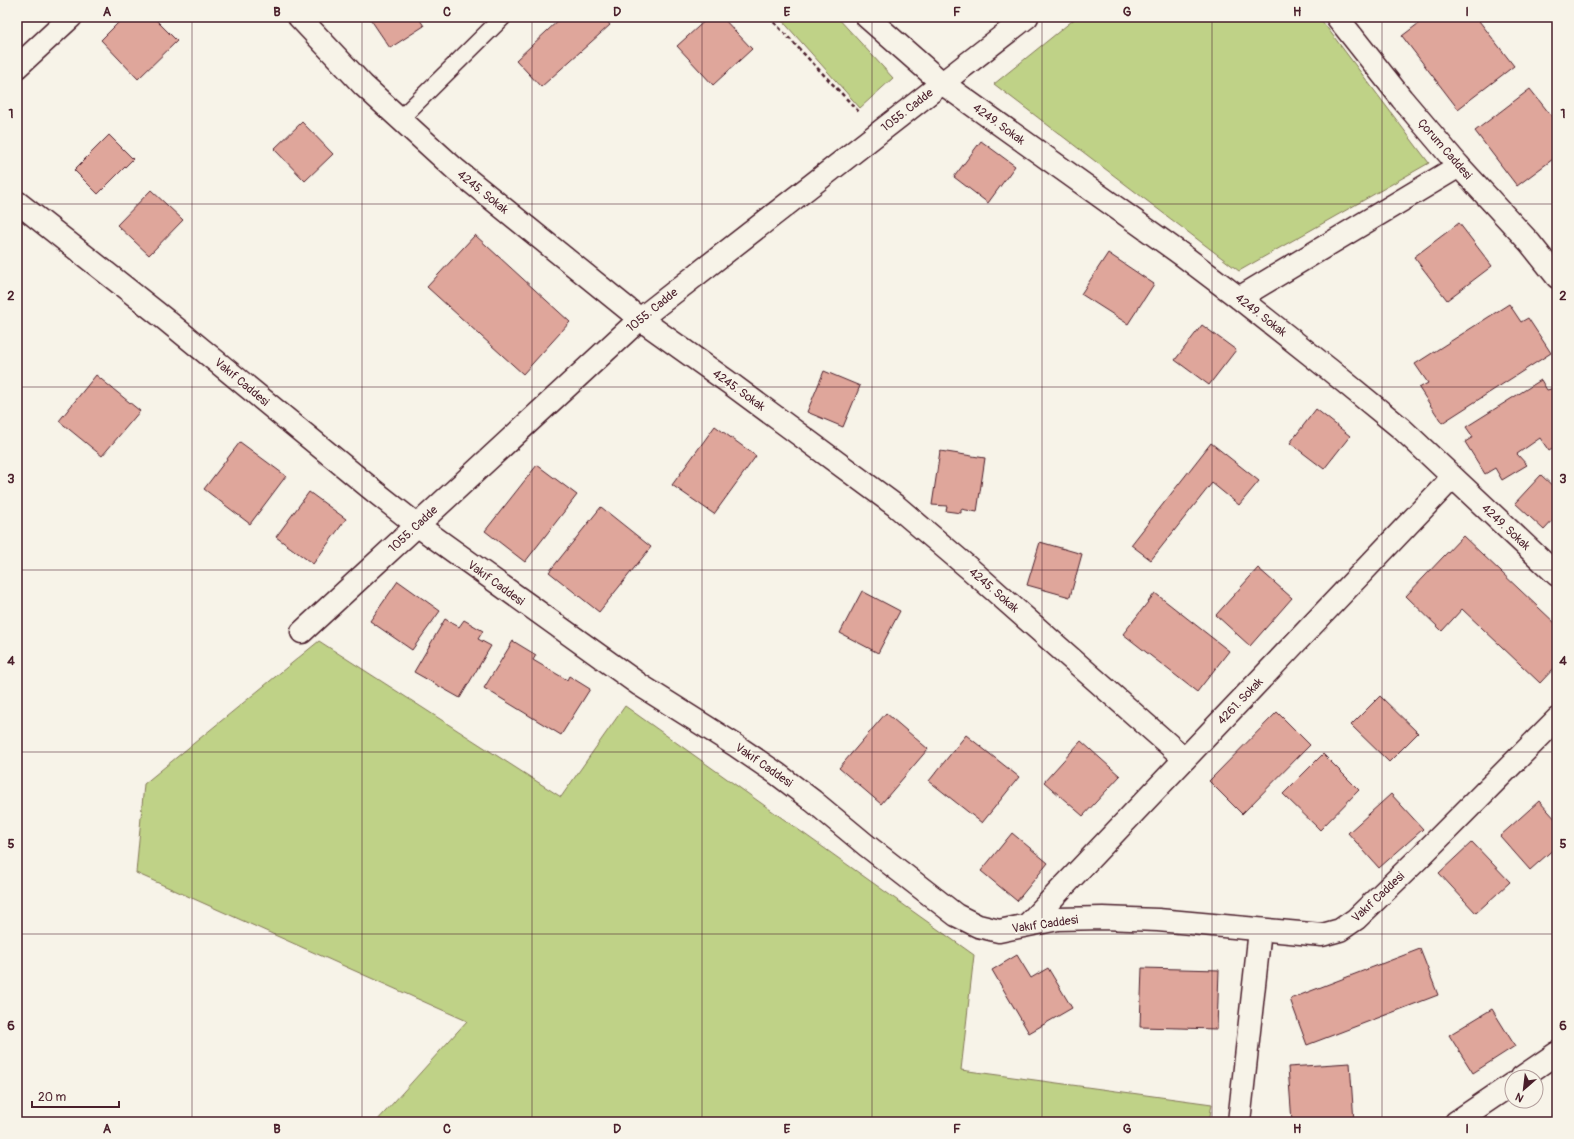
<svg xmlns="http://www.w3.org/2000/svg" width="1574" height="1139" font-family="Pangolin,sans-serif">
<style>
.green{fill:#bfd287;stroke:#847859}
.building{fill:#dfa69b;stroke:#4a1f2b}
.lines{fill:none;stroke-linecap:round;stroke-linejoin:round}
.service-casing{stroke:#4a1f2b;stroke-width:19}
.minor-casing{stroke:#4a1f2b;stroke-width:25}
.tertiary-casing{stroke:#4a1f2b;stroke-width:25}
.path{stroke:#4a1f2b;stroke-width:2.5;stroke-dasharray:4 3;stroke-linecap:butt}
.service{stroke:#f7f3e8;stroke-width:16}
.minor{stroke:#f7f3e8;stroke-width:22}
.tertiary{stroke:#f7f3e8;stroke-width:22}
.grid{fill:none;stroke:#4a1f2b;stroke-width:1;stroke-opacity:0.55}
.labels{text-anchor:middle;stroke-width:3.5;stroke-linejoin:round;paint-order:stroke}
.street-label{font-size:12px;fill:#4a1f2b;stroke:#f7f3e8}
.neatline{fill:none;stroke:#4a1f2b;stroke-width:1.5}
.grid-label{font-size:13px;text-anchor:middle;font-weight:bold;fill:#4a1f2b}
</style>
<rect width="100%" height="100%" fill="#f7f3e8"/>
<filter id="ink" filterUnits="userSpaceOnUse"><feTurbulence type="fractalNoise" baseFrequency=".025" numOctaves="2"/><feDisplacementMap in="SourceGraphic" scale="8" xChannelSelector="R" yChannelSelector="G"/><feConvolveMatrix kernelMatrix="1 2 1 2 8 2 1 2 1" color-interpolation-filters="sRGB"/></filter>
<g filter="url(#ink)">
<path class="green" d="M779 17H837L893 78 860 108Z
M1077 17H1319L1429 163 1239 271 994 84Z
M319 641 561 797 625 706 974 955 961 1070 1212 1104 1209 1122H376L467 1021 136 873 144 784Z"/>
<path class="building" d="M124 17H153L177 41 138 79 101 40Z
M369 17H418L424 26 390 48Z
M562 17H604L610 25 541 87 516 60Z
M709 17H722L752 49 713 85 677 46Z
M1427 17H1476L1514 66 1458 109 1402 36Z
M1530 89 1557 123V156L1517 186 1475 131Z
M302 122 333 154 305 181 274 149Z
M109 135 133 159 98 194 74 170Z
M981 141 1015 166 988 203 954 177Z
M151 190 183 220 149 255 117 225Z
M1459 223 1492 266 1447 300 1414 257Z
M475 235 570 322 523 374 427 287Z
M1108 253 1154 284 1128 324 1081 294Z
M1509 304 1521 322 1528 318 1551 353 1442 423 1419 388 1428 383 1415 364Z
M1202 325 1236 350 1209 385 1175 360Z
M824 371 860 386 843 427 807 412Z
M96 375 140 411 102 456 59 421Z
M1541 380 1547 390 1555 388 1557 391V446L1549 451 1540 438 1517 454 1527 465 1502 480 1495 468 1485 474 1465 442 1473 437 1466 427Z
M1316 409 1350 436 1324 469 1290 443Z
M715 426 756 456 714 514 672 485Z
M240 442 286 476 250 524 204 489Z
M1211 443 1259 481 1239 505 1212 483 1151 560 1131 545Z
M940 451 985 458 977 512 961 509V513L946 511 947 506 932 505Z
M537 465 577 495 525 562 485 531Z
M1541 475 1557 490V516L1544 530 1515 503Z
M309 492 346 519 313 564 276 537Z
M601 507 651 547 599 612 549 572Z
M1463 536 1557 625V665L1540 683 1462 609 1442 631 1406 596Z
M1040 542 1082 554 1070 597 1027 585Z
M1258 568 1292 598 1250 646 1216 615Z
M398 581 440 611 412 650 370 621Z
M862 591 900 611 878 653 840 633Z
M1155 593 1229 651 1197 692 1123 634Z
M445 619 459 627 464 620 483 631 478 639 491 646 460 698 414 672Z
M513 641 536 655 533 660 567 680 569 676 590 689 561 735 484 688Z
M1380 696 1418 733 1389 762 1351 725Z
M1277 712 1310 745 1242 814 1209 781Z
M886 713 928 749 881 804 839 768Z
M966 735 1019 777 982 823 929 781Z
M1081 741 1120 776 1083 816 1044 782Z
M1323 754 1359 790 1320 830 1283 794Z
M1391 794 1423 829 1379 868 1348 833Z
M1539 801 1557 821V846L1530 870 1500 836Z
M1012 833 1048 863 1017 901 981 871Z
M1472 842 1510 882 1476 913 1439 873Z
M1420 949 1438 995 1307 1045 1290 999Z
M1017 955 1031 978 1048 968 1072 1008 1029 1033 992 970Z
M1142 968 1219 970 1217 1029 1140 1027Z
M1492 1009 1515 1046 1473 1073 1449 1035Z
M1350 1063 1354 1122H1292L1288 1067Z"/>
<g class="lines">
<defs>
<path id="service" d="M400 119 503 17"/>
<path id="minor" d="M299 17 363 85 455 169 640 319 731 384 896 506 970 569 1185 759
M867 17 942 83 1181 254 1239 298 1330 370 1402 429 1557 575
M17 67 71 17
M1239 298 1459 166
M1027 925 1453 477
M1522 1077 1557 1053
M1239 1122 1260 930
M1456 1122 1512 1084"/>
<path id="tertiary" d="M1337 17 1402 99 1459 166 1530 243 1557 277
M17 202 166 320 374 491 417 525 640 685 735 745 776 773 813 801 866 845 956 915 978 926 999 931 1058 919 1103 918 1158 920 1322 935 1340 930 1356 919 1418 859 1557 719
M302 632 640 319 1027 17"/>
</defs>
<use href="#service" class="service-casing"/>
<use href="#minor" class="minor-casing"/>
<use href="#tertiary" class="tertiary-casing"/>
<path class="path" d="M769 17 860 113"/>
<use href="#service" class="service"/>
<use href="#minor" class="minor"/>
<use href="#tertiary" class="tertiary"/>
</g>
</g>
<path class="grid" d="M192 17V1122M362 17V1122M532 17V1122M702 17V1122M872 17V1122M1042 17V1122M1212 17V1122M1382 17V1122M17 204H1557M17 387H1557M17 570H1557M17 752H1557M17 934H1557"/>
<g class="labels">
<g class="street-label">
<text transform="translate(907 110) rotate(-38)" y="4">1055. Cadde</text>
<text transform="translate(999 124) rotate(36)" y="4">4249. Sokak</text>
<text transform="translate(1445 149) rotate(49)" y="4">Çorum Caddesi</text>
<text transform="translate(483 192) rotate(39)" y="4">4245. Sokak</text>
<text transform="translate(652 310) rotate(-39)" y="4">1055. Cadde</text>
<text transform="translate(1261 315) rotate(38)" y="4">4249. Sokak</text>
<text transform="translate(242 382) rotate(40)" y="4">Vakıf Caddesi</text>
<text transform="translate(739 390) rotate(36)" y="4">4245. Sokak</text>
<text transform="translate(1506 527) rotate(43)" y="4">4249. Sokak</text>
<text transform="translate(413 529) rotate(-43)" y="4">1055. Cadde</text>
<text transform="translate(496 583) rotate(36)" y="4">Vakıf Caddesi</text>
<text transform="translate(994 590) rotate(41)" y="4">4245. Sokak</text>
<text transform="translate(1240 701) rotate(-46)" y="4">4261. Sokak</text>
<text transform="translate(764 765) rotate(35)" y="4">Vakıf Caddesi</text>
<text transform="translate(1378 897) rotate(-43)" y="4">Vakıf Caddesi</text>
<text transform="translate(1045 924) rotate(-8)" y="4">Vakıf Caddesi</text>
</g>
</g>
<rect width="1574" height="1139" fill="none" stroke="#f7f3e8" stroke-width="44"/>
<g transform="translate(1524 1089) rotate(208)"><circle r="19" fill="#f7f3e8" stroke="#b29e9c"/>
<path d="M0-3L7 15L0 10L-7 15Z" fill="#4a1f2b"/>
<text y="-6" font-size="11" font-weight="bold" text-anchor="middle" fill="#4a1f2b">N</text>
</g>
<path d="M32 1101v6h87v-6" fill="none" stroke="#4a1f2b" stroke-width="2"/>
<text x="38" y="1101" font-size="12" fill="#4a1f2b" stroke="#f7f3e8" stroke-width="3" paint-order="stroke">20 m</text>
<rect x="22" y="22" width="1530" height="1095" class="neatline"/>
<g class="grid-label">
<text x="107" y="16">A</text>
<text x="277" y="16">B</text>
<text x="447" y="16">C</text>
<text x="617" y="16">D</text>
<text x="787" y="16">E</text>
<text x="957" y="16">F</text>
<text x="1127" y="16">G</text>
<text x="1297" y="16">H</text>
<text x="1467" y="16">I</text>
<text x="11" y="118">1</text>
<text x="1563" y="118">1</text>
<text x="11" y="300">2</text>
<text x="1563" y="300">2</text>
<text x="11" y="483">3</text>
<text x="1563" y="483">3</text>
<text x="11" y="665">4</text>
<text x="1563" y="665">4</text>
<text x="11" y="848">5</text>
<text x="1563" y="848">5</text>
<text x="11" y="1030">6</text>
<text x="1563" y="1030">6</text>
<text x="107" y="1133">A</text>
<text x="277" y="1133">B</text>
<text x="447" y="1133">C</text>
<text x="617" y="1133">D</text>
<text x="787" y="1133">E</text>
<text x="957" y="1133">F</text>
<text x="1127" y="1133">G</text>
<text x="1297" y="1133">H</text>
<text x="1467" y="1133">I</text>
</g>
</svg>
